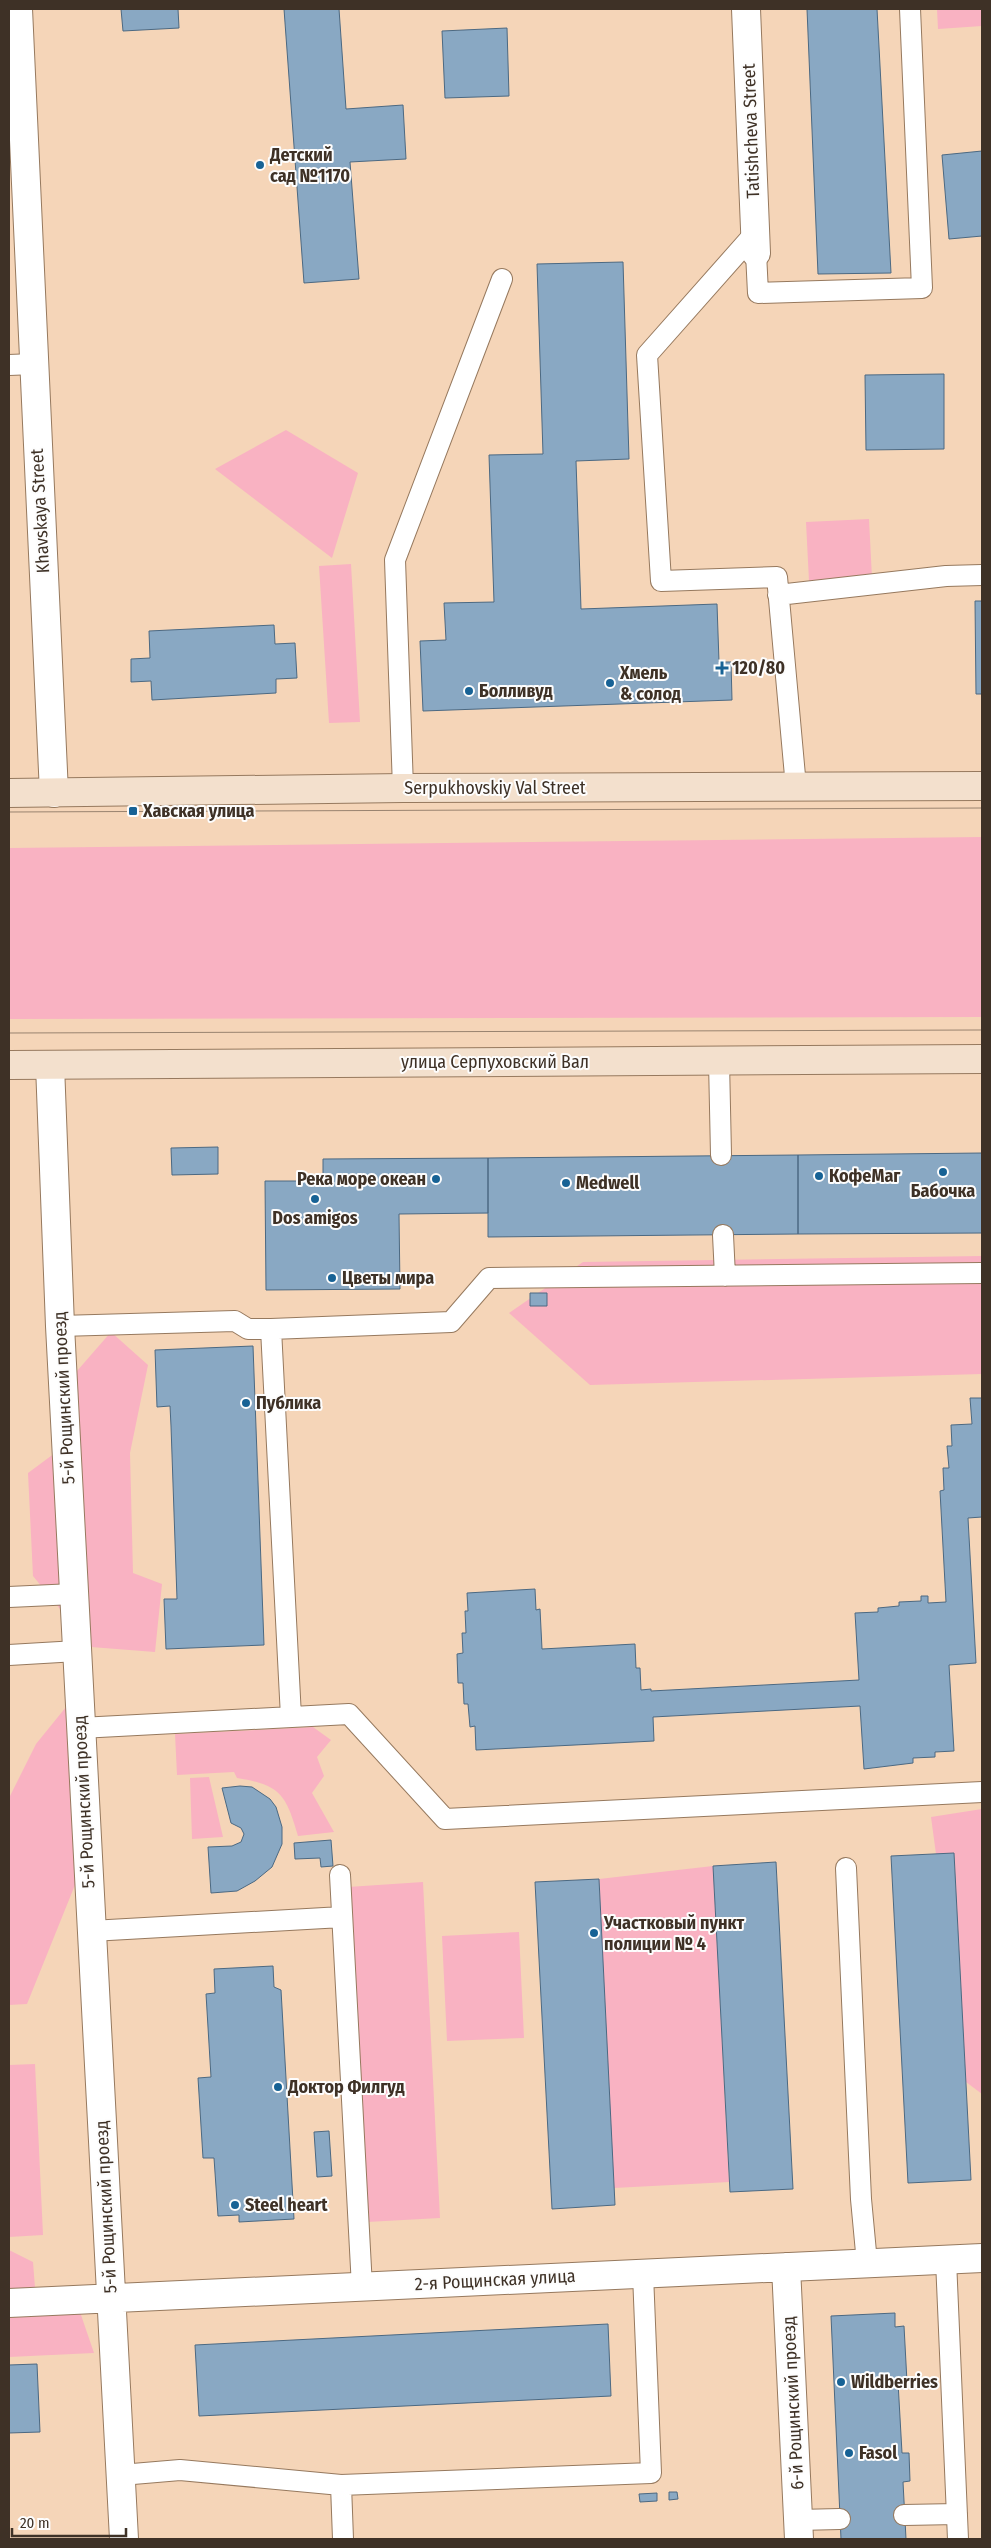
<svg xmlns="http://www.w3.org/2000/svg" width="991" height="2548" font-family="'Fira Sans Condensed',sans-serif">
<style>
.green{fill:#f9b2c2}
.building{fill:#89a8c3;stroke:#4c6982}
.lines{fill:none;stroke-linecap:round;stroke-linejoin:round}
.lane-casing{stroke:#96795e;stroke-width:22}
.street-casing{stroke:#96795e;stroke-width:30}
.secondary-casing{stroke:#96795e;stroke-width:30}
.lane{stroke:#fff;stroke-width:20}
.street{stroke:#fff;stroke-width:28}
.secondary{stroke:#f3e0cd;stroke-width:28}
.tram{stroke:#99836f;stroke-width:1}
.poi-dot{fill:#176295;stroke:#fdfdfd;stroke-width:2}
.labels{text-anchor:middle;stroke-width:4;stroke-linejoin:round;paint-order:stroke}
.street-label{font-size:18px;fill:#3e3126;stroke:#fdfdfd}
.poi-label{font-size:18px;font-weight:bold;fill:#3e3126;stroke:#fdfdfd;text-anchor:start}
</style>
<rect width="100%" height="100%" fill="#f5d5b8"/>
<path class="green" d="M937 9H982V26L938 29Z
M286 430 358 473 332 558 215 469Z
M869 519 872 578 809 581 806 522Z
M351 564 360 722 329 723 319 566Z
M982 837V1017L9 1019V848Z
M982 1256V1374L590 1385 509 1313 583 1262Z
M111 1332 148 1365 130 1453 133 1573 162 1584 155 1652 91 1647 33 1576 28 1473 55 1453 77 1371Z
M66 1707 79 1875 27 2004 9 2005V1798L36 1744Z
M313 1727 331 1740 317 1757 324 1776 312 1793 334 1832 298 1836C286 1795 281 1785 237 1778L234 1772 177 1775 175 1734Z
M209 1777 223 1837 192 1839 190 1778Z
M982 1809V2094L966 2082 954 1853 936 1854 931 1817Z
M713 1866 729 2182 614 2188 599 1879Z
M423 1882 440 2218 367 2222 348 1887Z
M519 1932 524 2038 447 2041 442 1936Z
M35 2064 43 2235 9 2237V2065Z
M9 2250 33 2262 35 2288 9 2289Z
M80 2312 94 2353 9 2357V2316Z"/>
<path class="building" d="M121 9H178L179 28 123 31Z
M284 9H339L346 109 403 105 406 159 350 162 359 279 304 283Z
M807 9H877L891 273 818 274Z
M507 28 509 96 445 98 442 31Z
M982 151V236L949 239 942 155Z
M623 262 629 459 576 461 581 609 717 604 719 662H731L732 700 423 711 420 641 446 640 444 603 494 602 489 455 543 454 537 264Z
M944 374V449L866 450 865 375Z
M975 601H982V694H976Z
M274 625 275 644 295 643 297 678 276 679V693L152 700 151 681 131 682V659L150 658 149 631Z
M218 1147V1174L172 1175 171 1148Z
M982 1153V1233L798 1234V1155Z
M798 1155V1234L488 1237V1158Z
M488 1158V1213L399 1214 400 1289 266 1290 265 1181H323V1159Z
M530 1293H547V1306H530Z
M253 1346 264 1645 166 1649 164 1599H177L171 1426 170 1406 157 1407 155 1350Z
M970 1398H982V1517L968 1518 976 1663 949 1665 954 1751 935 1752V1757L913 1758V1763L864 1769 860 1706 653 1717 654 1741 476 1750 475 1726 470 1727 468 1704H464L463 1683H458L457 1654 463 1653 462 1633H466L465 1611H468L467 1593 535 1589 536 1610 540 1609 542 1649 635 1644 636 1668H640L641 1690 651 1689V1691L859 1680 855 1613 878 1612V1608L899 1606V1602L921 1601V1596H928V1603L946 1602 940 1491 944 1490 943 1468H949L947 1446H952L951 1425 972 1424Z
M240 1786 252 1787 270 1799 276 1807 282 1827V1844L272 1867 255 1881 237 1891 211 1893 208 1847 232 1846 241 1842 244 1834 241 1828 231 1823 222 1788Z
M331 1840 333 1866 321 1867 320 1858 295 1859 294 1843Z
M954 1853 971 2180 908 2183 891 1856Z
M776 1862 793 2189 730 2192 713 1866Z
M599 1879 615 2205 552 2209 535 1882Z
M273 1966 274 1987 281 1990 294 2219 239 2222V2215L218 2216 214 2158H203L198 2078 211 2077 206 1994 215 1993 214 1969Z
M329 2131 332 2176 317 2177 314 2132Z
M895 2313V2327L904 2326 907 2382H898L902 2453H909L910 2481 903 2482 906 2539H841L831 2316Z
M608 2324 611 2396 199 2416 195 2345Z
M37 2364 40 2432 9 2433V2365Z
M669 2492H677L678 2499 669 2500Z
M657 2493V2501L640 2502 639 2494Z"/>
<g class="lines">
<defs>
<path id="lane" d="M755 233 647 355 661 581 777 577 796 787
M756 253 758 293 922 288 910 9
M9 365 34 364
M778 595 946 576 982 575
M403 788 395 560 502 279
M719 1061 721 1155
M723 1235 725 1276
M60 1326 235 1321 248 1329H271L451 1322 489 1278 982 1273
M271 1329 291 1717
M9 1597 74 1594
M9 1655 77 1651
M80 1728 349 1714 445 1819 982 1792
M846 1868 861 2199 867 2263
M340 1875 362 2287
M91 1931 342 1917
M946 2260 958 2539
M121 2475 180 2470 341 2485 651 2473 643 2274
M341 2485 343 2539
M904 2515 957 2514
M798 2520 840 2519"/>
<path id="street" d="M18 9 54 793
M746 9 756 253
M50 1065 60 1326 124 2539
M786 2267 799 2539
M9 2303 982 2258"/>
<path id="secondary" d="M9 793 403 788 982 786
M9 1065 982 1059"/>
</defs>
<use href="#lane" class="lane-casing"/>
<use href="#street" class="street-casing"/>
<use href="#secondary" class="secondary-casing"/>
<use href="#lane" class="lane"/>
<use href="#street" class="street"/>
<use href="#secondary" class="secondary"/>
<path class="tram" d="M9 812 982 808
M9 1033 982 1030"/>
</g>
<g class="poi-dot">
<circle cx="260" cy="165" r="5"/>
<path d="M719.5 660.5h5v5h5v5h-5v5h-5v-5h-5v-5h5z"/>
<circle cx="610" cy="683" r="5"/>
<circle cx="469" cy="691" r="5"/>
<rect x="128" y="806" width="10" height="10" rx="2.5"/>
<circle cx="943" cy="1172" r="5"/>
<circle cx="819" cy="1176" r="5"/>
<circle cx="436" cy="1179" r="5"/>
<circle cx="566" cy="1183" r="5"/>
<circle cx="315" cy="1199" r="5"/>
<circle cx="332" cy="1278" r="5"/>
<circle cx="246" cy="1403" r="5"/>
<circle cx="594" cy="1933" r="5"/>
<circle cx="278" cy="2087" r="5"/>
<circle cx="235" cy="2205" r="5"/>
<circle cx="841" cy="2382" r="5"/>
<circle cx="849" cy="2453" r="5"/>
</g>
<g class="labels">
<g class="street-label">
<text transform="translate(751 131) rotate(-92)" y="6">Tatishcheva Street</text>
<text transform="translate(40 511) rotate(-93)" y="6">Khavskaya Street</text>
<text x="495" y="794">Serpukhovskiy Val Street</text>
<text x="495" y="1068">улица Серпуховский Вал</text>
<text transform="translate(64 1398) rotate(-93)" y="6">5-й Рощинский проезд</text>
<text transform="translate(84 1802) rotate(-93)" y="6">5-й Рощинский проезд</text>
<text transform="translate(106 2207) rotate(-93)" y="6">5-й Рощинский проезд</text>
<text transform="translate(495 2280) rotate(-3)" y="6">2-я Рощинская улица</text>
<text transform="translate(793 2403) rotate(-93)" y="6">6-й Рощинский проезд</text>
</g>
<g class="poi-label">
<text x="270" y="161">Детский<tspan x="270" dy="21">сад №1170</tspan></text>
<text x="732" y="674">120/80</text>
<text x="620" y="679">Хмель<tspan x="620" dy="21">&amp; солод</tspan></text>
<text x="479" y="697">Болливуд</text>
<text x="143" y="817">Хавская улица</text>
<text x="829" y="1182">КофеМаг</text>
<text x="426" y="1185" text-anchor="end">Река море океан</text>
<text x="576" y="1189">Medwell</text>
<text x="943" y="1197" text-anchor="middle">Бабочка</text>
<text x="315" y="1224" text-anchor="middle">Dos amigos</text>
<text x="342" y="1284">Цветы мира</text>
<text x="256" y="1409">Публика</text>
<text x="604" y="1929">Участковый пункт<tspan x="604" dy="21">полиции № 4</tspan></text>
<text x="288" y="2093">Доктор Филгуд</text>
<text x="245" y="2211">Steel heart</text>
<text x="851" y="2388">Wildberries</text>
<text x="859" y="2459">Fasol</text>
</g>
</g>
<rect width="991" height="2548" fill="none" stroke="#3e3126" stroke-width="20"/>
<path d="M12 2528v8h114v-8" fill="none" stroke="#3e3126" stroke-width="2.5"/>
<text x="20" y="2528" font-size="15" fill="#3e3126" stroke="#fdfdfd" stroke-width="4" paint-order="stroke">20 m</text>
</svg>
